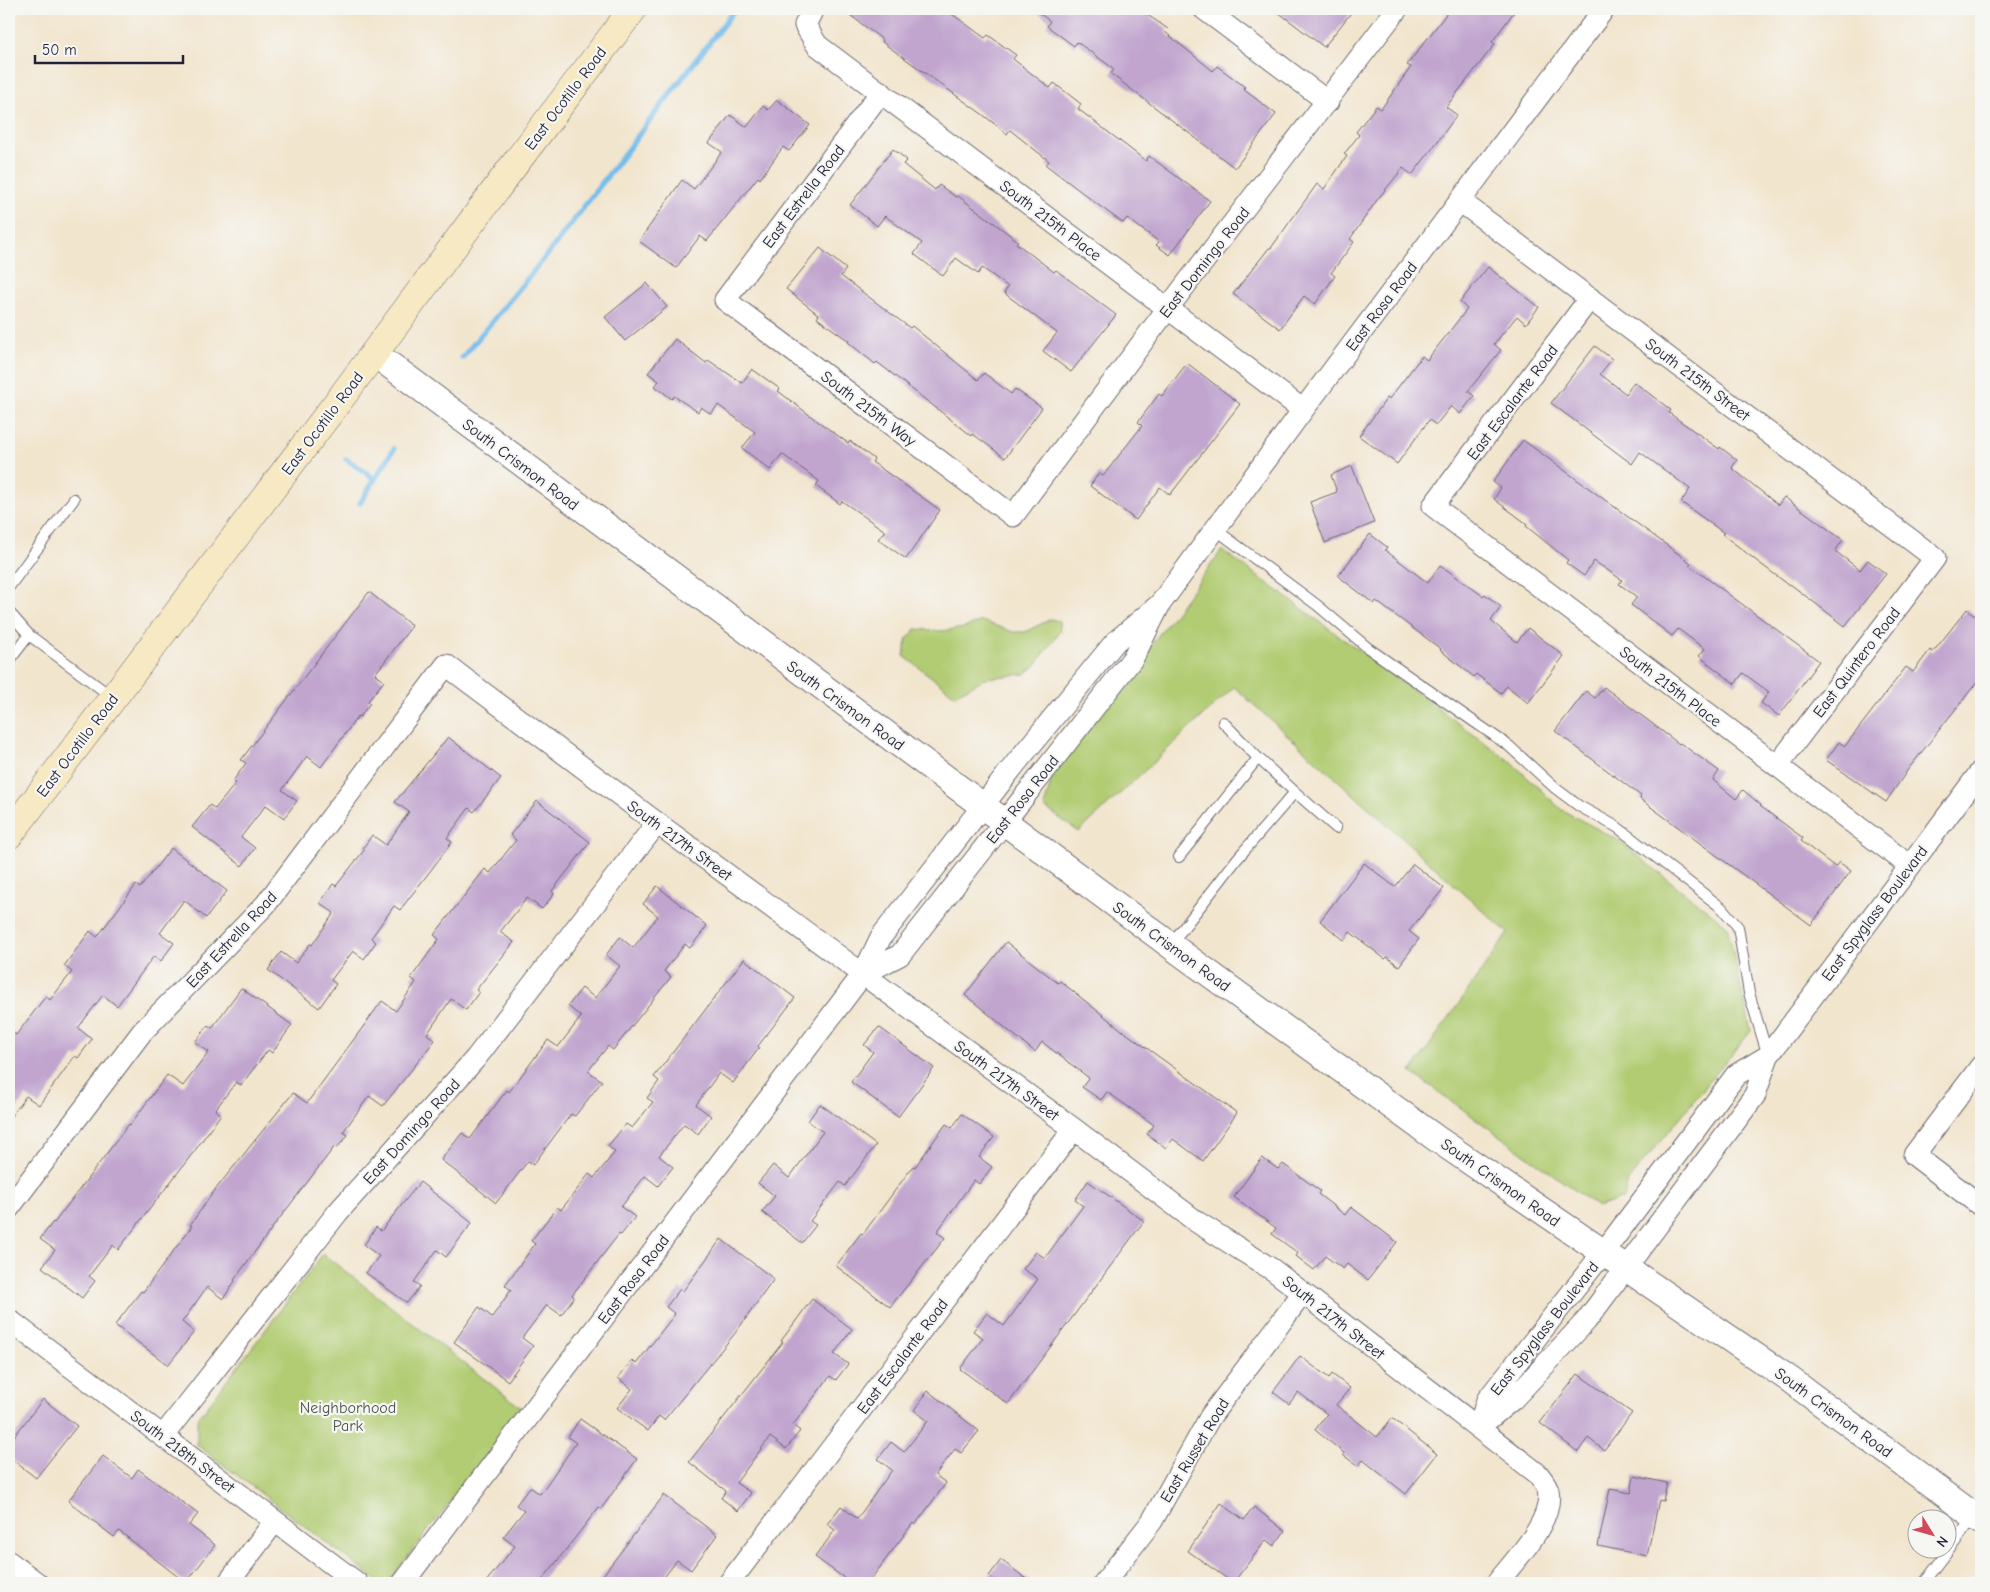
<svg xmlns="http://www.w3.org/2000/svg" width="1990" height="1592" font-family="'Comic Neue',sans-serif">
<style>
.green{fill:#b1cc72;stroke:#6a7756}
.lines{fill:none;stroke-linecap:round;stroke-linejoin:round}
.stream{stroke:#73bdec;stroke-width:5.5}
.building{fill:#c1a5cf}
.service-casing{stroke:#6b666e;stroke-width:12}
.minor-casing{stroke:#6b666e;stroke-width:23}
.tertiary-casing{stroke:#6b666e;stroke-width:28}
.secondary-casing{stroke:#6b666e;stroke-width:29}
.service{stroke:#fff;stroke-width:10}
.minor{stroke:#fff;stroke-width:21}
.tertiary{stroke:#fff;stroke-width:26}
.secondary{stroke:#f7e9c3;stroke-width:28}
.labels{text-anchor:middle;stroke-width:4.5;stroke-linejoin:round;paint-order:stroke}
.street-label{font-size:16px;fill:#22223b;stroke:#f6f6f2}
.park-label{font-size:16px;fill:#4d554c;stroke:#f6f6f2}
</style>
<rect width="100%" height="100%" fill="#f6f6f2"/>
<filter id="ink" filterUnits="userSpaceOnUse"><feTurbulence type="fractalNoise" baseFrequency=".02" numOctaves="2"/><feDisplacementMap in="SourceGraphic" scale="10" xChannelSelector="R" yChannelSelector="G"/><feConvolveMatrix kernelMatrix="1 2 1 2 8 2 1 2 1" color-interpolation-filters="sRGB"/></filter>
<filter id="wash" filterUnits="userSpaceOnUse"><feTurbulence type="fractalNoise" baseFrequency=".0096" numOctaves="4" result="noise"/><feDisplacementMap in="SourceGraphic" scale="20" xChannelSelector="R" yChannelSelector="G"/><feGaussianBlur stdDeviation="1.12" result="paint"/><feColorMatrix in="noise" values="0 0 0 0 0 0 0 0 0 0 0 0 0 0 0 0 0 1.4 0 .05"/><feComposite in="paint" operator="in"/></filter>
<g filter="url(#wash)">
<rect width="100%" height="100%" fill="#f2e5ce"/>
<path class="green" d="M1222 550 1511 762 1562 810 1618 840 1727 926 1751 1031 1628 1181 1624 1198 1598 1207 1411 1072 1508 933 1234 687 1079 832 1044 807 1052 778Z
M1051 619 1059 621 1060 631 1035 666 1025 674 986 678 955 695 904 656 907 639 916 629 942 631 964 628 982 621 1013 632H1025Z
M323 1254 523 1409 387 1583H380L197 1445V1420Z"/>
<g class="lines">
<path class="stream" d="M462 358 547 255 735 9
M346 459 375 479
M360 503 394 449"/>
</g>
<g id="blocks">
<path class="building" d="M842 9H945L985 38 988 35 1016 55 1013 59 1050 88 1054 83 1081 104 1078 109 1146 161 1149 156 1210 201 1170 255 1156 245 1159 242 1127 218 1123 223 1101 207 1046 165 1049 161 1010 130 1007 134 982 114 882 42 883 40Z
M1033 9H1139L1168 29 1165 32 1213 71 1217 66 1245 87 1243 89 1276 114 1235 168 1111 74 1114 69 1077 42 1074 46 1047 26 1050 21Z
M1274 9H1354L1324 47Z
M1450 9H1516L1492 42 1495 44 1446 107 1457 115 1432 149 1412 175 1403 168 1377 200 1350 239 1354 242 1331 273 1335 276 1315 304 1304 296 1280 329 1233 294 1269 248H1271L1317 184 1324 189 1347 156 1344 154 1359 135 1356 132 1376 106 1381 109 1411 67 1407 65Z
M777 100 810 125 789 151 783 147 760 179 758 177 707 241 700 236 676 268 639 241 682 180 694 189 722 152 709 143 730 115 747 127 763 106 768 110Z
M893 149 907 160 903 164 935 190 939 185 956 197 958 196 1018 241 1016 243 1054 272 1056 270 1116 315 1071 372 1043 351 1057 333 1004 293 1008 287 995 277 982 268 978 274 956 258 943 276 914 254 922 243 885 216 877 226 850 205Z
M820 248 846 269 841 276 910 328 912 326 978 380 984 373 1011 394 1015 389 1042 408 1005 458 973 434 972 436 877 362 875 364 848 342 849 341 817 318 819 315 786 289Z
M1488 267 1539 307 1526 324 1517 316 1494 344 1501 350 1468 391 1474 396 1460 414 1451 406 1436 425 1429 420 1397 464 1359 436 1387 398 1389 399 1422 356 1427 360 1467 309 1460 302Z
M647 283 667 307 625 341 605 317Z
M675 339 706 363 708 360 742 383 752 369 780 389 778 391 816 420 848 443 850 441 874 459 872 462 940 510 906 559 878 539 885 531 842 501 840 504 816 486 819 481 782 454 770 470 742 448 755 432 718 405 711 414 701 407 698 412 674 396 672 399 655 386 659 381 648 373Z
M1595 346 1612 359 1600 374 1626 394 1634 382 1671 410 1669 413 1719 449 1720 447 1737 460 1732 468 1778 505 1784 497 1843 540 1835 551 1860 570 1868 560 1886 574 1845 626 1790 584 1789 585 1758 562 1722 534 1724 533 1681 502 1690 489 1640 452 1632 464 1551 403Z
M1187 363 1240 404 1170 495 1160 487 1136 520 1090 486 1099 473 1103 476 1142 426 1138 422 1159 394 1162 396Z
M1523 440 1691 563 1689 565 1819 661 1779 716 1761 703 1769 692 1743 673 1735 684 1699 656 1705 649 1678 629 1672 636 1631 605 1637 597 1619 584 1622 580 1594 561 1584 576 1566 563 1568 560 1526 526 1527 524 1494 499 1501 488 1493 482Z
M1352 466 1374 523 1325 543 1310 502 1337 492 1331 475Z
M1370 534 1387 547 1385 550 1428 583 1440 565 1483 596 1485 594 1501 607 1491 621 1517 642 1528 628 1564 656 1528 703 1507 686 1501 693 1476 674 1474 677 1440 650 1441 649 1376 601 1374 604 1338 576Z
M369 592 412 626 375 674 384 681 368 701 370 703 360 717 358 716 321 767 307 756 282 790 297 801 284 818 266 805 241 837 255 848 242 866 192 827 210 805 215 809 236 783 233 781 246 763 241 760Z
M1967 609 1981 620V677L1909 768 1886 802 1826 760 1839 742 1845 746 1906 667 1913 672 1930 650 1933 652Z
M1604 687 1679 744 1680 743 1719 771 1713 780 1736 799 1743 790 1761 805 1760 806 1803 838 1801 841 1835 867 1839 862 1851 871 1811 925 1640 799 1641 796 1555 731 1586 691 1595 698Z
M448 737 501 778 474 812 469 808 447 838 452 842 431 870 400 910 394 906 371 938 376 942 364 959 353 951 331 980 336 984 319 1008 268 970 281 952 296 963 310 944 312 945 334 913 320 903 333 884 336 886 365 849 363 848 372 835 386 845 409 812 395 802Z
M537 801 590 842 552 891 554 894 542 909 527 898 500 932 514 942 476 990 479 992 466 1010 451 999 427 1034 435 1040 383 1106 369 1096 343 1132 348 1135 337 1148 335 1146 273 1227 234 1280 235 1281 223 1299 207 1287 182 1322 194 1332 168 1365 115 1325 141 1291 143 1292 192 1226 190 1225 215 1190 293 1093 307 1103 382 1001 396 1011 416 982 411 978 439 939 434 935 485 869 490 873 516 840 510 835Z
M171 848 227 891 206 918 184 900 160 933 174 943 161 961 154 956 117 1006 103 995 78 1028 92 1039 78 1058 75 1056 39 1105 26 1096 9 1119V1030L16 1035 46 996 50 1000 72 972 64 966 90 931 97 937 136 885 140 888Z
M1364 863 1395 887 1413 864 1444 888 1409 931 1419 939 1399 966 1387 957 1385 959 1350 932 1344 940 1320 921Z
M657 886 707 926 690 948 685 944 664 971 671 977 613 1050 608 1046 588 1071 602 1081 575 1116 571 1114 533 1165 528 1161 496 1203 441 1160 462 1133 470 1139 507 1090 509 1092 548 1040 558 1047 581 1017 568 1006 582 988 595 998 620 966 606 955 620 937 633 948 658 916 643 904Z
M1006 942 1058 983 1060 981 1123 1031 1237 1113 1203 1161 1173 1139 1166 1148 1147 1134 1154 1125 1107 1092 1101 1100 1082 1087 1089 1078 1042 1042 1035 1052 965 995Z
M744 959 795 998 758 1046 759 1048 733 1083 719 1073 696 1105 711 1116 698 1134 684 1124 659 1156 673 1167 658 1186 645 1176 621 1207 635 1217 621 1235 619 1234 572 1295 574 1297 561 1315 547 1305 522 1338 533 1346 508 1381 454 1342 479 1307 492 1317 511 1290 505 1285 535 1244 531 1241 557 1207 561 1210 589 1174 594 1178 615 1152 608 1146 626 1124 632 1128 653 1102 647 1098 659 1081 654 1077Z
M241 988 292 1025 272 1053 268 1050 241 1085 236 1082 215 1110 221 1114 196 1149 118 1250 113 1245 89 1276 95 1281 82 1298 42 1267 55 1250 40 1239 53 1222 54 1223 129 1124 130 1125 167 1075 183 1086 209 1052 195 1042 208 1025 212 1028Z
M879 1027 934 1068 898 1117 851 1082 873 1052 864 1045Z
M820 1104 876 1145 845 1186 840 1182 810 1221 816 1225 802 1243 762 1212 775 1196 758 1183 773 1165 789 1178 823 1132 808 1121Z
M962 1114 994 1137 979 1157 992 1167 979 1184 974 1180 937 1232 945 1238 890 1307 836 1266 861 1233 863 1234 913 1166 915 1167 946 1124 952 1128Z
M1262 1158 1278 1169 1283 1164 1320 1191 1318 1194 1345 1215 1351 1207 1397 1242 1368 1280 1347 1264 1343 1269 1325 1256 1314 1270 1296 1256 1298 1253 1272 1234 1276 1228 1234 1197Z
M1088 1181 1144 1221 1008 1404 960 1369 983 1338 973 1331 987 1313 1004 1326 1038 1279 1023 1269 1036 1252 1045 1258 1083 1206 1075 1200Z
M420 1182 472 1223 446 1257 437 1250 414 1282 420 1286 407 1303 366 1273 379 1256 364 1245 376 1227 381 1231Z
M721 1239 774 1279 736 1332 664 1420 659 1416 648 1431 617 1408 632 1389 618 1378 632 1360 636 1364 675 1314 666 1307 680 1289 683 1291Z
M812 1299 852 1329 834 1354 848 1364 836 1380 830 1376 793 1425 800 1431 786 1449 770 1437 736 1483 751 1493 738 1511 721 1498 726 1491 689 1462 783 1342 781 1341Z
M1300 1356 1329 1378 1332 1374 1350 1388 1336 1405 1377 1437 1392 1418 1437 1454 1406 1494 1363 1460 1358 1466 1343 1455 1344 1453 1315 1430 1327 1414 1298 1392 1289 1404 1273 1392Z
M1578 1374 1632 1413 1604 1450 1588 1438 1578 1452 1540 1423Z
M928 1391 979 1431 961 1453 955 1449 935 1475 946 1483 915 1525 913 1523 868 1583H851L815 1557 835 1530 827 1524 841 1506 857 1519 892 1470 878 1459 891 1442 904 1452 928 1421 914 1410Z
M43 1399 77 1426 36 1478 9 1457V1443Z
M580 1419 637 1459 601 1509 599 1507 540 1583H485L515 1546 503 1537 524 1511 516 1505 530 1487 540 1494 576 1443 568 1437Z
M103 1456 132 1478 138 1469 198 1514 189 1525 215 1545 186 1583 119 1531 114 1537 68 1501Z
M1634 1476 1667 1483 1663 1501 1659 1500 1647 1556 1598 1546 1610 1489 1631 1493Z
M664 1495 717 1535 691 1570 677 1560 660 1583H597Z
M1221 1503 1244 1520 1254 1507 1285 1531 1274 1546 1266 1540 1233 1583 1188 1551Z
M1001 1560 1032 1583H998L989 1576Z"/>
</g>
</g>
<g filter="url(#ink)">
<use href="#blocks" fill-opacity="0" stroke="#6b666e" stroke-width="1"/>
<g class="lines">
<defs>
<path id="service" d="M1215 529 1317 605 1368 648 1509 746 1555 788 1579 806 1617 827 1722 908 1738 927 1749 993 1768 1056
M9 587 74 499
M9 612 29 635 112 697
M9 661 29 635
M1295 792 1336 828
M1179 857 1258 758
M1171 944 1237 859 1295 792 1258 758 1223 722
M1924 1583 1974 1517"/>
<path id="minor" d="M813 9 805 25 817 45 1303 410
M1204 9 1328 102
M881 92 725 300 1013 516 1168 308 1397 9
M1460 201 1935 558 1777 766
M1590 298 1433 506 1910 866
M863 974 900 955 1133 658 1160 604 1303 410 1604 9
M1981 1066 1914 1155 1981 1206
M9 1208 142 1032 266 904 446 665 657 823 1074 1129 1197 1222 1273 1270 1538 1474C1541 1478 1547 1485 1548 1490 1555 1520 1514 1561 1497 1583
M9 1320 357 1583
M1479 1427 1513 1399 1586 1321 1755 1095 1768 1056 1981 771
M1479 1427 1487 1400 1603 1253 1736 1075 1768 1056
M163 1436 338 1212 476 1058 657 823
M9 1562 37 1583
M228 1583 275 1521
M403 1583 863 974 881 937 1016 763 1115 642 1160 604
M729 1583 1074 1129
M1104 1583 1152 1521 1210 1417 1302 1294"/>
<path id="tertiary" d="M375 354 1170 945 1437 1139 1789 1379 1981 1521"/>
<path id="secondary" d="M9 835 349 387 511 169 633 9"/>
</defs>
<use href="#service" class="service-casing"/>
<use href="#minor" class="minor-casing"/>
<use href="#tertiary" class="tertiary-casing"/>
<use href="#secondary" class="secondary-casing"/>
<use href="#service" class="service"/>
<use href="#minor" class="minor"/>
<use href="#tertiary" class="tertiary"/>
<use href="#secondary" class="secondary"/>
</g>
</g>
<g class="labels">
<g class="street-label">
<text transform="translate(565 98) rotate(-53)" y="6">East Ocotillo Road</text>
<text transform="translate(803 196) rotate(-53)" y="6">East Estrella Road</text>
<text transform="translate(1051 220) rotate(37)" y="6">South 215th Place</text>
<text transform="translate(1204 262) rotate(-52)" y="6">East Domingo Road</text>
<text transform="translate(1381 306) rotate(-53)" y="6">East Rosa Road</text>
<text transform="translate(1698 379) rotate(37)" y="6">South 215th Street</text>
<text transform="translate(1512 402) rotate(-53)" y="6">East Escalante Road</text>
<text transform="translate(869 408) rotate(37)" y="6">South 215th Way</text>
<text transform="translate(322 423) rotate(-53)" y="6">East Ocotillo Road</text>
<text transform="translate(521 464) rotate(37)" y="6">South Crismon Road</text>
<text transform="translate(1856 662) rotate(-53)" y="6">East Quintero Road</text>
<text transform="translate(1671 686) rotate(37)" y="6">South 215th Place</text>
<text transform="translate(846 705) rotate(36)" y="6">South Crismon Road</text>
<text transform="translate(77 745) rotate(-53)" y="6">East Ocotillo Road</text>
<text transform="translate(1022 799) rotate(-52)" y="6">East Rosa Road</text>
<text transform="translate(680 840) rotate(36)" y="6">South 217th Street</text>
<text transform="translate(1874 913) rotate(-53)" y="6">East Spyglass Boulevard</text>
<text transform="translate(231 939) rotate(-47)" y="6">East Estrella Road</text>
<text transform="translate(1172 946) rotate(36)" y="6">South Crismon Road</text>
<text transform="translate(1007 1080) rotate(36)" y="6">South 217th Street</text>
<text transform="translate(411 1131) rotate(-48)" y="6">East Domingo Road</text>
<text transform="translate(1501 1182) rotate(35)" y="6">South Crismon Road</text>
<text transform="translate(633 1279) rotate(-53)" y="6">East Rosa Road</text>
<text transform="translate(1334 1317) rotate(38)" y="6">South 217th Street</text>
<text transform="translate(1544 1328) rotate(-52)" y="6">East Spyglass Boulevard</text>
<text transform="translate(902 1356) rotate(-53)" y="6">East Escalante Road</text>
<text transform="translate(1834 1412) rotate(36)" y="6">South Crismon Road</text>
<text transform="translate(1194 1450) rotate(-59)" y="6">East Russet Road</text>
<text transform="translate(183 1451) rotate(37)" y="6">South 218th Street</text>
</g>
<g class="park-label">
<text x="348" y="1413">Neighborhood<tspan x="348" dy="18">Park</tspan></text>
</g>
</g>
<rect width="1990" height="1592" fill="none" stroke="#f6f6f2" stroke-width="30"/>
<g transform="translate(1932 1534) rotate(127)"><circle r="24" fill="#f6f6f2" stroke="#a1a1a9"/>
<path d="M0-4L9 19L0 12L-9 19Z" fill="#d1495b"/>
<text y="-8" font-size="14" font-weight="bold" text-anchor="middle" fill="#22223b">N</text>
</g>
<path d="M35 55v8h148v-8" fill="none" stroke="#22223b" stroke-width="2.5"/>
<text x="42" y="55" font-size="15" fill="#22223b" stroke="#f6f6f2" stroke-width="4" paint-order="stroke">50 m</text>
</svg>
